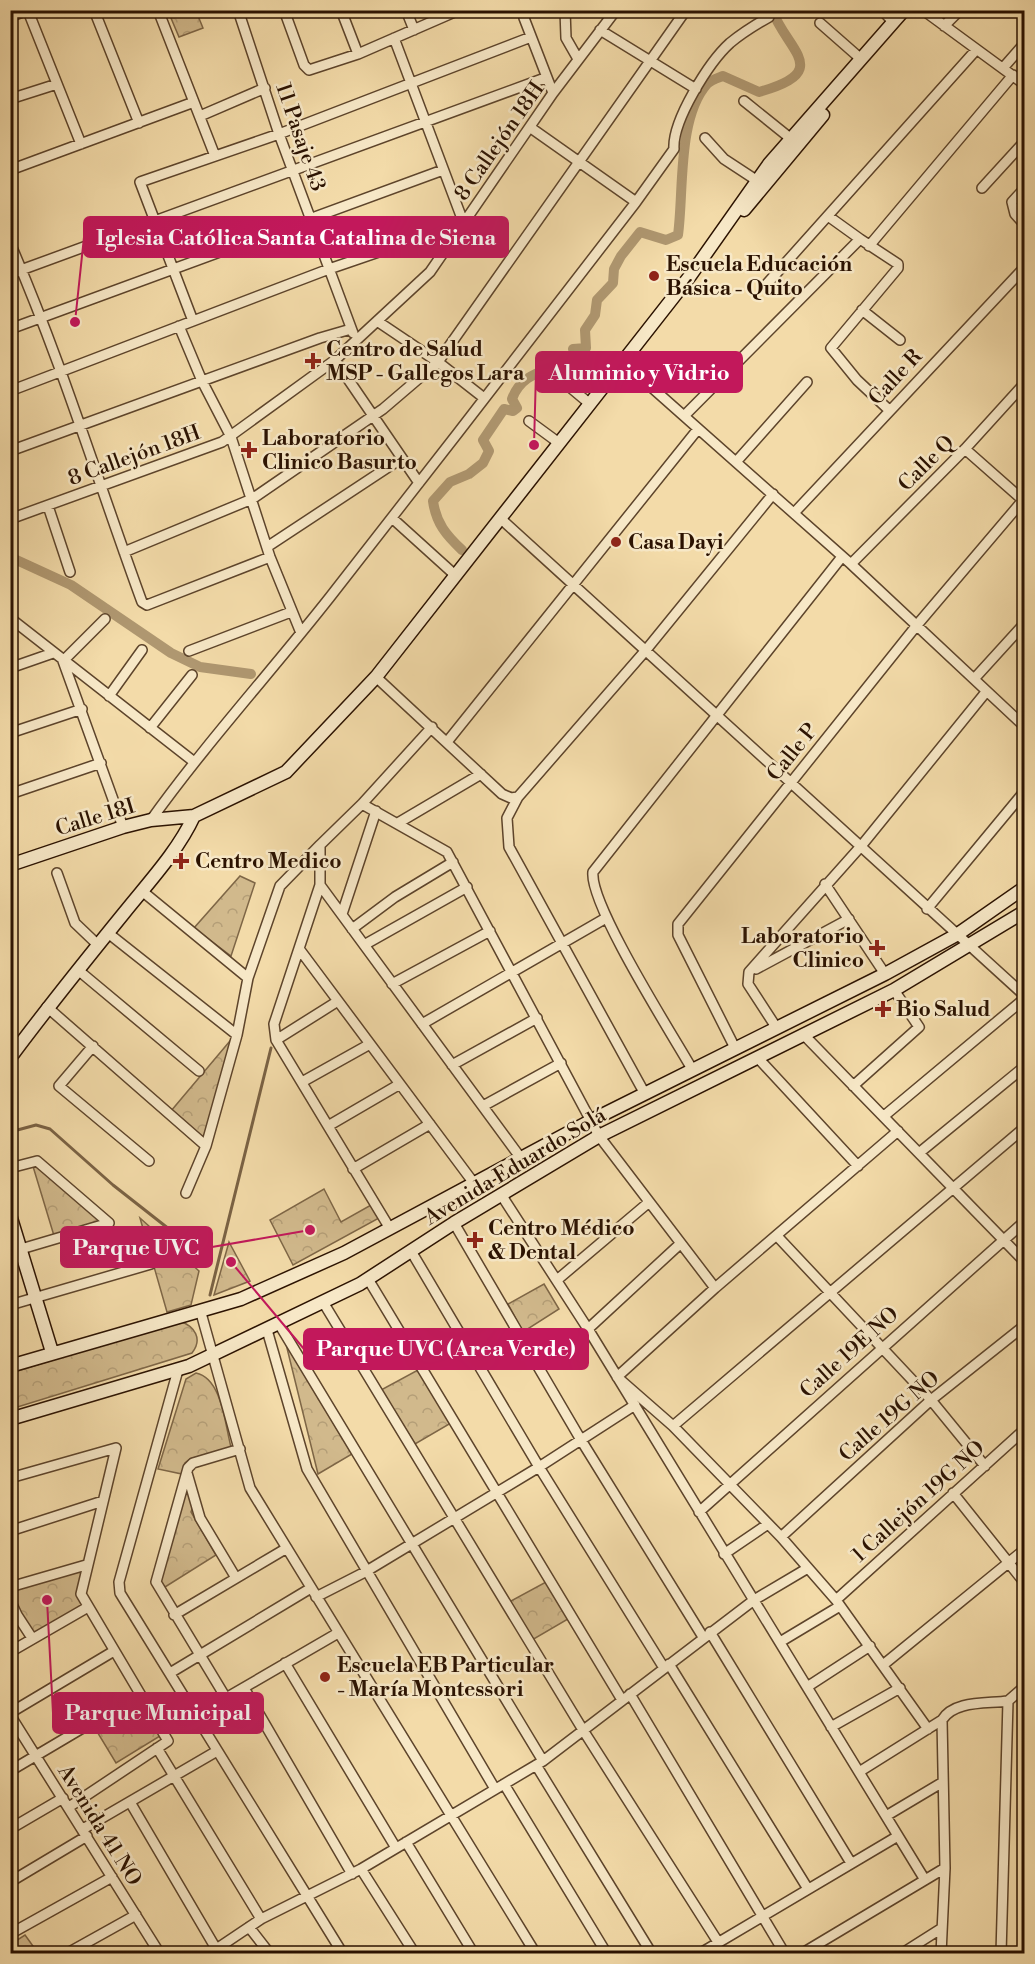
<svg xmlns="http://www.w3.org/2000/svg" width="1035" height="1964" font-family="'Libre Bodoni',serif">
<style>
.grass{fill:#d1b98c;stroke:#7e6646;stroke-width:1.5}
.forest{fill:url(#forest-crowns);stroke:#7e6646;stroke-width:1.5}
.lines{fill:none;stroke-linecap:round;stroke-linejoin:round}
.stream{stroke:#7a6244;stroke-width:3}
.canal{stroke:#af9770;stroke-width:10}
.street-casing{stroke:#5d442b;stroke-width:12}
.secondary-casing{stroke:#2b1201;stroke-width:15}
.street{stroke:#f7e8c7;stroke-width:9}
.secondary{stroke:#f7e8c7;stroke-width:12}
.poi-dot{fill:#8f2418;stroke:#f7e8c7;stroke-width:2}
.labels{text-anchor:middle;stroke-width:5;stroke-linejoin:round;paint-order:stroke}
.street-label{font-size:21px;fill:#2b1201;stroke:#f7e8c7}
.poi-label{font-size:21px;font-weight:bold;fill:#2b1201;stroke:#f7e8c7;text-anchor:start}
.leader{fill:none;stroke:#c2185b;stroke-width:2}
.callout-dot{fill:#c2185b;stroke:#f7e8c7;stroke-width:2}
.callout{fill:#c2185b;stroke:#c2185b;stroke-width:2}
.callout-label{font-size:22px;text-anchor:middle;font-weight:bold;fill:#fff}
</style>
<defs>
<pattern id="forest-crowns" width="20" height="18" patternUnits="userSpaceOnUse" patternTransform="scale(1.5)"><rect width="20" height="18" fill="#d1b98c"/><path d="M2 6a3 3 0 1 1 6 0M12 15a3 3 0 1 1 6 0" fill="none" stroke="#b49e77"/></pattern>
</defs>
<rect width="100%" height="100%" fill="#f3dba9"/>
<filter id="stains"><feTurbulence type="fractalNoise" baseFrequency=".00333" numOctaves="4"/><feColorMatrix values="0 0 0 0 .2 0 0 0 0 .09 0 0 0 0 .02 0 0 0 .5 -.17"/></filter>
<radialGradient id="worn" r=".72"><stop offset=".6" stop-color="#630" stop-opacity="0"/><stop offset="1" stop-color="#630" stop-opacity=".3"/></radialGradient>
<path class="grass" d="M25 1935 38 1953H11V1944Z"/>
<path class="forest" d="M168 11H196L203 28 179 37Z
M240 876 255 883 231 956 194 928Z
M235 1035 204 1140 171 1111Z
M37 1162 106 1224 55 1239 32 1163Z
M324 1189 341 1222 371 1205 379 1218 293 1265 270 1220Z
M140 1218 199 1271 191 1305 167 1312Z
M229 1242 250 1281 214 1295Z
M544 1284 559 1309 523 1332 508 1304Z
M179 1321C195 1326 203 1339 192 1353L11 1409V1373Z
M286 1344 352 1454 318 1474Z
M418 1370 451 1423 415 1444 381 1390Z
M196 1373C222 1378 225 1425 231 1447L190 1459 185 1463 182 1474 158 1469 186 1379Z
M186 1485 194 1504 191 1512 216 1555 165 1587 158 1580Z
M82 1569 78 1594 84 1605 34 1634 17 1611 11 1591Z
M546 1582 568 1619 532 1640 509 1602Z
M138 1699 160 1736 116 1763 93 1725Z"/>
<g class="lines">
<path class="stream" d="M10 1132 36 1125 50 1129 113 1185 197 1251
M210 1295 271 1048"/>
<path class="canal" d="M462 550C446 535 436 523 433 501L450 482 469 474 483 463 489 451 483 440 504 409 513 411 517 408 512 399C523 368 555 372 576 354L573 349 586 348 585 330 595 315 597 300 613 283 614 269 621 256 640 232 666 240 678 235C684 192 677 118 707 84 711 80 718 78 723 76L759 92C833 71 788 52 772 10
M10 557 71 585 171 653 200 667 251 674"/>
<defs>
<path id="street" d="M94 10 139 123
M158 10 215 156
M238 10 279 134 353 333
M284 10 304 65 309 70 358 54 459 10
M341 10 358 54
M406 10 414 30
M565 10 566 38 578 59
M882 10 893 22
M923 10 1024 84
M28 11 81 144
M10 17 28 10
M524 18 553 93
M820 23 861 59
M944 26 960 10
M600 30 696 89
M394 38 464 224
M1003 68 1024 44
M10 99 57 84
M744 101 790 138
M200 116 265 88
M531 128 636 202
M705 138 724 159 756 180
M10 170 194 102
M982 188 1024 142
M1024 189 1012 202 1015 214 1024 224
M828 216 860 239
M10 243C61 360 98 482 142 602L147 605 270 557
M869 246 1013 75
M10 274 545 78
M765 286 976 50
M862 310 900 340
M193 321 140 182 279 134 531 37
M377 321 438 362 484 398
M179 326 202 381 231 437 270 557 301 633
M10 329 443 170
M335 360 419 483
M623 362 851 564 1024 726
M553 373 590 404
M10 391 329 269 440 231 457 232
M684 416 860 239 898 264V268L831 348 857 380 889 410
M529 421 559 443
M965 449 1024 501
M10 451 320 338 351 329
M736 462 807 382
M48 506 70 572
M794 513 1024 268
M392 518 455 575
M500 518 1024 995
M10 519 222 442 335 360 430 272 553 93 616 10
M267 547 402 458
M124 552 252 499 383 409 438 362 686 10
M851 564 965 449 1024 384
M10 618 193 761
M105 619 63 661 123 827
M189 651 291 612
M10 668 53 653
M376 677 502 794 511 798 518 797
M974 679 1024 624
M109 696 142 650
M150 728 192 675
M10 733 82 709
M447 742 698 429
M10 794 101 763
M362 804 447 852 599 1136 715 1288
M151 820C207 742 271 672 330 597 433 466 534 334 636 202L674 149C672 121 709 62 730 43 742 33 755 25 769 17
M398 823 481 774
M57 873 75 923 98 945
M825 884 885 974
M320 885 520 1157
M142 891 248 978
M927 909 1024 792
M342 914 376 811
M352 929 395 897 453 862
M108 933 237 1035
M364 945 467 887
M300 950 473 1182
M756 969 849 919
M78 970 199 1071
M392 984 490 931
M47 1007 206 1146
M422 1024 606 918
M776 1027 748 984 749 972 862 845 986 692
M803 1034 1024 1261
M276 1040 338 1001
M93 1046 59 1086 149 1161
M735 1048 678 935V924L917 625 1024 499
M757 1057 858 1166
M452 1065 537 1018
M692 1069C672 1034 589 904 593 872L841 558
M302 1082 370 1044
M853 1086 919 1027 894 990
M645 1094 509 847 507 818 518 797 646 650 773 494
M483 1106 561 1063
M884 1116 1024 999
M328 1126 400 1084
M898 1131 715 1288 617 1377 673 1426 1024 1128
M919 1153 1024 1067
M10 1168 37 1161 109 1223
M353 1169 430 1124
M186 1193 206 1146 237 1035 248 978 280 886 320 845
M502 1196 588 1329 925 1880
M454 1223 581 1440 703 1637
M389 1227 276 1040 274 1024 320 885V845L362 804 432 727
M777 1236 931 1400 985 1466
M21 1249 109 1223
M411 1251 539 1467 664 1668
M368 1279 622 1700
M557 1280 648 1203
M323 1302 583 1730 718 1942
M10 1305 151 1264
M201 1313 250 1488 536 1954
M279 1324 543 1761
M588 1329 680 1244
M267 1330 307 1469 495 1789
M178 1370 119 1582 120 1593 343 1954
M673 1426 781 1537 836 1600 928 1729
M187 1473 200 1518 236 1578
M10 1478 116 1448 81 1594 168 1741 69 1807
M953 1493 1024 1582
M699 1512 1024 1222
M10 1531 103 1501
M781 1537 931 1400 1024 1326
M724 1554 768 1524
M10 1587 86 1565
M316 1597 365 1572 539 1467 635 1405
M10 1600 17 1615 32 1638
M836 1600 1024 1430
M174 1615 287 1548
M710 1632 851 1863
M780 1642 840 1606
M10 1652 88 1607
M285 1663 396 1848
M669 1664 808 1889
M883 1665 1024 1550
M170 1673 311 1588
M807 1687 870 1646
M244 1688 352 1874
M630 1694 785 1954
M226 1698 156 1582 188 1468 193 1463 240 1449
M1008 1701 1024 1687
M10 1713 114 1651
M10 1715 160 1954
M195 1716 338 1633
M831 1727 900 1688
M157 1748 261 1919
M536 1765 652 1954
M10 1771 140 1694
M859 1772 942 1720C954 1700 987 1704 1008 1701
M504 1784 607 1954
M130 1802 218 1952
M886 1816 943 1782
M10 1829 63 1798
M83 1829 217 1751
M406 1842 474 1954
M361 1869 415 1954
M10 1882 87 1836
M249 1927 270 1954
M10 1934 112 1877
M66 1954 136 1915
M209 1954 261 1919 361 1869 543 1761 754 1600 808 1568
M699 1954 898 1836
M801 1954 945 1868
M901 1954 942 1928
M941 1954 945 1868 942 1720
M1001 1954 1008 1701"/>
<path id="secondary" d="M744 210 823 115
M10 865 123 827 151 820 194 816
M10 1058C47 1008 85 961 124 913 148 883 178 851 194 816L286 772 376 677 690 276 769 164 904 10
M10 1215 52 1352
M10 1366 241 1299 344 1253 592 1120 885 974 958 934 1024 888
M10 1419 189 1366 360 1284 454 1223 599 1136 894 990 1024 912"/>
</defs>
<use href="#street" class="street-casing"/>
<use href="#secondary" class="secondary-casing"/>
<use href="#street" class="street"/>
<use href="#secondary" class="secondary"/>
</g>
<g class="poi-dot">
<circle cx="654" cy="276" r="6"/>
<path d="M310 352h6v6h6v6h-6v6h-6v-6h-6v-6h6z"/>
<path d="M246 441h6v6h6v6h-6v6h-6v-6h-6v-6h6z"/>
<circle cx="616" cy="542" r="6"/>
<path d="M178 852h6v6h6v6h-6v6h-6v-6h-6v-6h6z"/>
<path d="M874 939h6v6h6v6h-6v6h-6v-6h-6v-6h6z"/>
<path d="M880 1000h6v6h6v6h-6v6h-6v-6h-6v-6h6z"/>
<path d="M472 1231h6v6h6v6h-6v6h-6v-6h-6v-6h6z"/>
<circle cx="325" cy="1677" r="6"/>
</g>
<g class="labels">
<g class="street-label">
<text transform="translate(301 137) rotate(71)" y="7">11 Pasaje 43</text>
<text transform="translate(499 141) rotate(-55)" y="7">8 Callejón 18H</text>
<text transform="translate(895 377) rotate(-47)" y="7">Calle R</text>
<text transform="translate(134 455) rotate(-20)" y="7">8 Callejón 18H</text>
<text transform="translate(926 463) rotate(-45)" y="7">Calle Q</text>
<text transform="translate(792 752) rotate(-51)" y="7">Calle P</text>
<text transform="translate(95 817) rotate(-17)" y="7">Calle 18I</text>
<text transform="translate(515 1166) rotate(-31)" y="7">Avenida Eduardo Solá</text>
<text transform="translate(849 1352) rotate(-42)" y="7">Calle 19E NO</text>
<text transform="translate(889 1416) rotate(-41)" y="7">Calle 19G NO</text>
<text transform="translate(918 1501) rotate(-42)" y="7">1 Callejón 19G NO</text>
<text transform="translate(100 1825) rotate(58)" y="7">Avenida 41 NO</text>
</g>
<g class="poi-label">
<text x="666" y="271">Escuela Educación<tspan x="666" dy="24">Básica - Quito</tspan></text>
<text x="326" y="356">Centro de Salud<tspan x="326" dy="24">MSP - Gallegos Lara</tspan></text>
<text x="262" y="445">Laboratorio<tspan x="262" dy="24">Clinico Basurto</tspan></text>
<text x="628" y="549">Casa Dayi</text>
<text x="195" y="868">Centro Medico</text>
<text x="864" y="943" text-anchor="end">Laboratorio<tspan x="864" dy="24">Clinico</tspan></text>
<text x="896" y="1016">Bio Salud</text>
<text x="488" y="1235">Centro Médico<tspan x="488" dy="24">&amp; Dental</tspan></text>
<text x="337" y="1672">Escuela EB Particular<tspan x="337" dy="24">- María Montessori</tspan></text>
</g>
</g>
<path class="leader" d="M75 322L84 237M534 445L536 372M310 1230L212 1247M231 1262L304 1349M47 1600L53 1713"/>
<g class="callout-dot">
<circle cx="75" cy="322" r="6"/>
<circle cx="534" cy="445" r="6"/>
<circle cx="310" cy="1230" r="6"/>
<circle cx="231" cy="1262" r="6"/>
<circle cx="47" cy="1600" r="6"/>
</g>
<g class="callout">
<rect x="84" y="217" width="424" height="40" rx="6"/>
<rect x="536" y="352" width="206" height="40" rx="6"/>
<rect x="61" y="1227" width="151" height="40" rx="6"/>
<rect x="304" y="1329" width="284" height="40" rx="6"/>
<rect x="53" y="1693" width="210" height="40" rx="6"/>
</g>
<g class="callout-label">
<text x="296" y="245">Iglesia Católica Santa Catalina de Siena</text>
<text x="639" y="380">Aluminio y Vidrio</text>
<text x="136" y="1255">Parque UVC</text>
<text x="446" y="1356">Parque UVC (Area Verde)</text>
<text x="158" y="1720">Parque Municipal</text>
</g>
<rect width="1035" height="1964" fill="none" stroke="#f3dba9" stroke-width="36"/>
<rect x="12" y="12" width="1011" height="1940" fill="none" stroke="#2b1201" stroke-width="3"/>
<rect x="18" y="18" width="999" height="1928" fill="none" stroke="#2b1201" stroke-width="1.5"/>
<rect width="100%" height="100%" filter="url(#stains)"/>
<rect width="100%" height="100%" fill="url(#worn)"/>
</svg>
